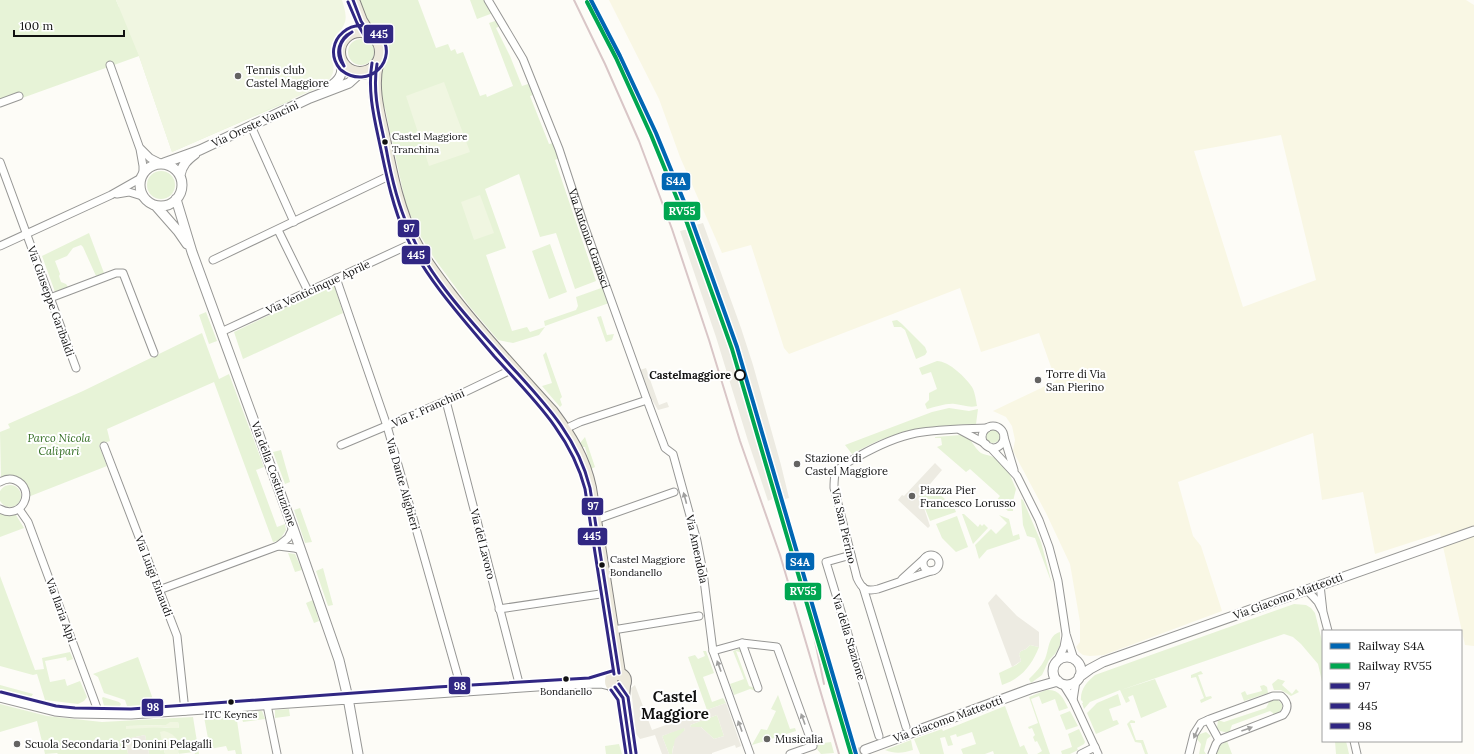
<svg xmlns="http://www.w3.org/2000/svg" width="1474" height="754" font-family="Lora,serif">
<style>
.farmland{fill:#f9f7e4;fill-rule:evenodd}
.green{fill:#e7f3d7;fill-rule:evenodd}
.pitch{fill:#f0f6e1}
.plaza{fill:#edebe2;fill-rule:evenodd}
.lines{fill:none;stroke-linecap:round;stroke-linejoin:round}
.tertiary-tunnel{stroke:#dad9d4;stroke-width:9;stroke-dasharray:9 4.5;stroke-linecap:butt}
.minor-casing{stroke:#979795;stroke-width:9}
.tertiary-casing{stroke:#979795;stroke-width:11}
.primary-casing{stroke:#858482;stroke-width:14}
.minor{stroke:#fffffe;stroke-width:7}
.tertiary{stroke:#fffffe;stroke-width:9}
.primary{stroke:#ede9dc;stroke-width:12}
.rail{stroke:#d9c6c7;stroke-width:2}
.bus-1-casing{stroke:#fff;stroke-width:6}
.bus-2-casing{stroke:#fff;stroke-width:6}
.bus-3-casing{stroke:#fff;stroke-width:6}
.bus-1{stroke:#312783;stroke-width:3}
.bus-2{stroke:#312783;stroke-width:3}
.bus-3{stroke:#312783;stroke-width:3}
.rail-1-casing{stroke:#fff;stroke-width:7}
.rail-2-casing{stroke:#fff;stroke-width:7}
.rail-1{stroke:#0066b3;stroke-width:4}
.rail-2{stroke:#00a651;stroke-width:4}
.oneway{fill:#a0a09f}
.poi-dot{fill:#646362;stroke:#fff;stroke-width:1.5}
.bus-dot{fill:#111;stroke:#fff;stroke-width:1.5}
.stop-dot{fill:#fff;stroke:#111;stroke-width:2}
.labels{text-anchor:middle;stroke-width:4;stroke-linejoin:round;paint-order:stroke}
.bus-label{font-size:10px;fill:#111;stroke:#fff;text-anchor:start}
.poi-label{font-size:11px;fill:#111;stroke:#fff;text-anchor:start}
.street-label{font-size:11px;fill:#111;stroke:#fff}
.stop-label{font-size:11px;font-weight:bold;fill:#111;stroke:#fff;text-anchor:end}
.park-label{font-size:11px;font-style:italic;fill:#2f6b1f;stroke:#fff}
.district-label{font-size:15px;font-weight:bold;fill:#111;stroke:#fff}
.line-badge{stroke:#fff;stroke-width:1.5}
.badge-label{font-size:11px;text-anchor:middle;font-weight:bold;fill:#fff}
</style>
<rect width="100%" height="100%" fill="#fdfcf7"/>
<path class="farmland" d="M609 0H1466L1474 5V646L1465 645 1440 533 1375 554 1363 492 1322 500 1313 433 1178 482 1193 536 1201 546 1222 611 1104 655 1090 656 1083 655 1079 652 1076 647 1080 642V622L1070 564 1046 513 1013 451 1015 440 1012 426 1006 417 993 411 1056 381 1039 333 981 352 960 288 789 354 784 348 751 245 722 253 680 157 659 99ZM1281 135 1316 280 1243 307 1194 151Z"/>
<path class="green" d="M0 0H116L119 7 292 100 172 152 139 56 0 106Z
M357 0H418L436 48 448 44 451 51 455 49 457 54 463 52 480 96 486 94 487 97 513 86 489 23 495 21 499 22 500 26 496 28 510 56 522 86 528 84 533 95 530 96 549 144 553 143 559 158 555 160 596 281 575 289 556 233 540 237 519 174 485 189 506 248 486 255 512 331 527 327 530 332 545 327 539 335 513 343 498 340 470 307 434 258 418 232 406 205 385 108 382 106 378 74 385 60V44L380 37 367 25Z
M470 0H486L493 13 477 19Z
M348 52a13 13 0 1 1 26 0a13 13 0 1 1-26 0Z
M147 185a14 14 0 1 1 28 0a14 14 0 1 1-28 0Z
M89 233 104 273 96 276 83 247 81 245 73 248 67 256 55 261 60 274 59 276 61 282 66 284 68 287 55 292 42 256Z
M550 244 567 292 549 299 532 251Z
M334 284 343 313 243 359 234 332Z
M604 287 609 303 545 326 544 321 576 310 578 306 576 297Z
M206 312 217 341 209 344 199 315Z
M601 316 607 335 614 334 612 340 606 342 597 317Z
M897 320 902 324 925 347 927 352 925 355 916 359 905 330 901 327H894L892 321Z
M202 333 219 379 229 374 264 467 256 470 277 527 285 524 286 530 279 541 273 542 214 382 107 429 110 441 99 445 107 466 28 497 27 487 1 479 0 432 10 428 8 424 83 391Z
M546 352 562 397 560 399 562 405 560 407 542 386 552 383 543 355Z
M937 361C949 361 966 378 972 387 975 392 976 400 977 406 969 408 963 405 955 404 946 403 936 407 927 409L925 404 929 400V393L937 389 931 372 922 375 919 368Z
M949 408 969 411 978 409 976 424C944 425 910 428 880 440 870 444 861 449 852 454L845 445 932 412Z
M986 436a7 7 0 1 1 14 0a7 7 0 1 1-14 0Z
M961 435C973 438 972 446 981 453 985 455 989 455 993 457 1006 462 1011 477 1016 489L1013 501H1008V508H1013V511H1008L996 501 1000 496 970 469 966 472 937 447 942 445 941 438H935V437Z
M585 437 595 467 591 469 585 447H581L580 443Z
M281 450 290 482 285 484 273 452Z
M-1 496a11 11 0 1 1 22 0a11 11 0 1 1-22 0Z
M929 485 954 507 956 512 930 521 920 496Z
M1021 499 1023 500 1041 542 1052 584 1035 538 1027 536 1023 525Z
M300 508 312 542 305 543 294 510Z
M0 512 7 515H16L24 528 0 537Z
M962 514H964L978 527 980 524 982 526 984 524 988 528 973 544Z
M999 515 1009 519 1013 536 1019 534 1020 539 987 550 979 559 975 545 991 529 996 534 1007 523Z
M957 516 968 547 956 552 942 538 936 524Z
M288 553 295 554 302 570 295 572Z
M323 568 333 605 328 606 316 571Z
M0 576 35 670 44 669 42 658 70 652 73 659 67 661 66 657 45 661 50 682 65 679 67 686 80 681 87 697 84 701 78 704 45 700 37 674 33 675 0 666Z
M313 600 319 621 314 623 306 603Z
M1294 604 1306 605 1311 608 1315 613 1323 645V686L1318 664 1301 644 1293 637 1284 634 1121 690 1155 679 1167 707 1141 718 1133 695 1128 697 1130 701 1126 703 1120 690 1090 702 1084 709 1082 703H1083L1082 700 1081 701C1080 689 1087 682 1095 675Z
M1060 632V645L1055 654 1049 660 1042 675 1031 683 1029 679C1035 673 1041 667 1045 659 1049 650 1048 635 1060 632Z
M1030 645 1039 647C1032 665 1021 679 1002 685L999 673 1016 665 1021 661 1019 654 1021 651 1026 649Z
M741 648 743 653 736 651 749 686 755 688 756 691 750 689 734 695 730 684 744 679 733 651Z
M703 651H706L714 673 703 677 712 702 723 698 726 703 707 710 688 657 695 655 698 659 705 656Z
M138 657 155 705 127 706 125 700 104 693 98 677 93 674Z
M1201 671 1203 674 1198 675 1206 697 1211 696 1212 698 1201 703 1200 700 1204 698 1196 677 1191 678V675Z
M1278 679 1285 681 1282 685 1292 694 1296 689 1299 692 1291 696 1281 690H1274L1272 684Z
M0 685 33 694 31 697 0 689Z
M1264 685 1267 687 1268 693 1244 701 1241 693 1245 691 1247 695 1262 691 1260 686Z
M1046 690C1059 689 1063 697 1068 708L1059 711 1055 699 1042 704 1039 696 1031 699 1050 754H1037L1042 751 1037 741 1035 742 1033 737 1035 735 1032 728 1029 729 1028 727 1038 723 1029 697Z
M1118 694 1121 705 1109 709 1113 721 1117 720 1119 724 1096 734 1087 713 1097 703Z
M778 695 790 729 795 728 796 731 752 745 761 729 767 730 776 711 771 709Z
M103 697 119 702 121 704 120 706H104L102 698Z
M1276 698 1282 704C1283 711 1280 713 1274 716L1273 713 1270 711 1232 725 1229 733 1220 731 1217 728 1218 720 1224 722 1266 708 1270 700Z
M0 704 47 716 102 722 193 717 199 754H195L194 752 178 754 179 753 163 746 160 747 164 750 165 754H149L145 735 126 739 128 754H58L57 753 45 754 37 721 0 732ZM178 722 179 728 127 726 166 725Z
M1005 706 1020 747 1024 745 1028 754H994L993 751 985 754H963L961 749 976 744 972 732 957 737 956 734 950 736 953 745 948 746 945 737 940 738 944 754H920L914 739 942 729 943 731Z
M289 709 290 716 275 718V710Z
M250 710 262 711 265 719 243 722 240 712Z
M1070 711 1078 726 1066 730 1060 715Z
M236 714 242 754H236L235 750 228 751 226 746 210 749 204 717Z
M717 715 724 736 714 739 701 727 691 728 690 725Z
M1131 720 1135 721V723H1130L1136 740H1143L1148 754H1145L1141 743 1135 742 1127 724Z
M684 727 685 730 673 747 672 754H669L662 736Z
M1079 729 1085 742 1084 744 1077 748 1078 750 1070 754H1062L1061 751 1072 747 1068 734Z
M1206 732 1211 736 1207 739 1204 751 1206 754H1199L1201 744 1196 738 1197 735Z
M911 740 913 750C903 753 895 754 885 750Z
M1227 741 1232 754H1216L1219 746Z
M1335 741H1346L1349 754H1336Z
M831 742 834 753 821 754 816 748V744Z
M619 744 622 754H606L605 746Z"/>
<path class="pitch" d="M116 0H342C344 7 347 15 345 22 342 32 332 38 331 50 331 59 336 67 332 75 329 82 322 85 315 89L172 152 139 56Z
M444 82 470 152 429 166 406 96Z
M480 195 494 233 474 240 461 202Z
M170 722H178L179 728H170L166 727 126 729V726L166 725Z
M164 731C176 734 181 742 178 754H165L164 750 160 751V747L163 746 160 732Z"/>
<path class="plaza" d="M703 223 741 328 753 365 781 465 789 498 785 499 735 336 696 225Z
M688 229 717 307 740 375 775 498 768 501 748 441 716 337 680 231Z
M646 368 659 405 667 402 669 407 658 410 648 393 640 370Z
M935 463 942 470 920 496 930 526 928 528 898 500 902 495 904 496Z
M996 594 1017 616 1039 632V647L1030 645 1026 649 1021 651 1019 654 1021 661 1012 667 988 603Z
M635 685 652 730 726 703 741 746 736 748 735 745 712 753V754H672L675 739 685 730 684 728 662 736 669 754H662L655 735 640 739 636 734 631 688ZM717 715 724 736 714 739 701 727H691L690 725Z
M145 735 149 754H128L126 739Z"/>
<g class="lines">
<path class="tertiary-tunnel" d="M853 754 865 750"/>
<defs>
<g id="minor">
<path id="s1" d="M488 0 523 59 559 149 584 225 647 400 580 422 565 429"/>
<path d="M110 65 140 149 143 166V173"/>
<path d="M0 103 19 96"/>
<path d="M251 126 294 222"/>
<path d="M141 149 150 158 160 163"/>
<path d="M0 162 76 368"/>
<path d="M117 194 129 192 142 196"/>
<path d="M278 230 308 291"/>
<path d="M0 246 111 195 141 178"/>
<path d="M213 260 391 175"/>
<path d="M336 278 387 426 462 691"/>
<path d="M50 298 116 273H123L154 353"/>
<path d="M221 332 415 242"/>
<path d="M647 400 665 448 673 454 697 541 703 572 713 651 750 754"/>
<path d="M446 401 520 687"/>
<circle cx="993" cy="437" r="11"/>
<path d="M960 430 986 444"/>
<path d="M1004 437 1014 470"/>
<path d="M341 445 446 401 513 369"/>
<path d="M104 446 177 636 185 711"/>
<path d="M990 447 1017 476 1039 520 1049 547 1058 581 1066 634 1074 659"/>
<path d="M0 482C5 479 10 478 15 480 37 489 22 521 0 509"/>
<path d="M19 509 28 522 93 697 97 708V713"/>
<path d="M595 520 674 492"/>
<path d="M278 546 294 548 301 550"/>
<path d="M851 555 826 562 879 736"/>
<circle cx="931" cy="563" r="8"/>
<path d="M934 570 878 589C866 592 862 589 857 578L834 488C834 484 834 479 835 475 839 466 850 461 859 456 877 446 896 437 916 433 939 429 963 429 987 428"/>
<path d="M902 579 925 558"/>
<path d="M1320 585 1323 612 1328 631"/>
<path d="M863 587 906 727"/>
<path d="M159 590 278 546 288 538 293 528"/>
<path d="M1307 590 1318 602 1322 610"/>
<path d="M499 609 607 593"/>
<path d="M613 630 699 616"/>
<path d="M742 643 777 647 813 746 790 754"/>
<path d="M713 651 742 643 758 688"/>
<path d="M1057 662 1064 647 1066 636"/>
<path d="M1063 684 1073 700 1098 754"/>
<path d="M1073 700 1076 681"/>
<path d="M267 705 277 754"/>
<path d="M1208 720 1219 740"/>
<path d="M1354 741 1357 754"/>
<path d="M1081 754 1095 747"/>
<path d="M1189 754 1194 734 1201 723 1210 719 1273 696H1281C1288 702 1289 708 1283 715L1219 740 1216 744 1212 754"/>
</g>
<path id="tertiary" d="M329 87C339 81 344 74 341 62
M164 163 200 150 310 98 349 83 360 73
M140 185a21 21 0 1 1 42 0a21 21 0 1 1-42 0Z
M180 175C182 165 187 160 195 154
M176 199 192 252 293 528 339 660 348 698 358 754
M156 206 178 231 187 244
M1053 671a14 14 0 1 1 28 0a14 14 0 1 1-28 0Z
M1079 677 1090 669 1103 662 1474 531
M595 682 613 676
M0 697 55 711 75 713 131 714 567 684 601 683 613 686
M865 750 1030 689 1058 681"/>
<path id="primary" d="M353 0 361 21 368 32
M339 52a21 21 0 1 1 42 0a21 21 0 1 1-42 0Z
M377 64C371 89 379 115 384 139 391 174 398 211 415 243 424 261 437 277 449 293 481 335 517 373 552 412 570 436 584 459 590 488L619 673
M611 681a7 7 0 1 1 14 0a7 7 0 1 1-14 0Z
M624 686 623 698 631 754"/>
</defs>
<use href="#minor" class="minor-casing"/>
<use href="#tertiary" class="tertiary-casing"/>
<use href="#primary" class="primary-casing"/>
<use href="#minor" class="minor"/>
<use href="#tertiary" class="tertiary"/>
<use href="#primary" class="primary"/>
<path class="rail" d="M574 0 605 64 639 141 672 229 709 340 740 441 780 555 839 754
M808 607 824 684
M824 644 833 691"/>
<defs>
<path id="bus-1" d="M353 0 361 21 368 32
M377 64C372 93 380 120 386 148 391 176 397 203 409 229 427 274 468 318 500 354 537 396 576 431 590 488L619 673
M344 66C334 54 339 38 352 32
M344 66C337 52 338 41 352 32
M615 687 623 698 631 754"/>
<path id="bus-2" d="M348 2 357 23 364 35
M372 63C367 93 375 121 381 150 387 178 393 207 405 234 426 279 462 318 494 356 531 397 571 434 585 489L614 674
M340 69C318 42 357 9 380 35 400 58 369 92 341 70
M611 690 618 700 626 754"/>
<path id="bus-3" d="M619 684 628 697 636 753
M1 692 56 706 75 708 131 709 437 687 589 678 612 671"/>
</defs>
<use href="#bus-1" class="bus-1-casing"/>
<use href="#bus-2" class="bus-2-casing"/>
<use href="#bus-3" class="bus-3-casing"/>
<use href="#bus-1" class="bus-1"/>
<use href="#bus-2" class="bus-2"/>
<use href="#bus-3" class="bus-3"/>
<defs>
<path id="rail-1" d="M591 0 620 56 656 133 692 221 737 347 856 754"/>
<path id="rail-2" d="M587 2 616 58 651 135 687 223 732 349 851 754"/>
</defs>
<use href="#rail-1" class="rail-1-casing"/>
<use href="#rail-2" class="rail-2-casing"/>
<use href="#rail-1" class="rail-1"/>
<use href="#rail-2" class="rail-2"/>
</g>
<defs><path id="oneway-solid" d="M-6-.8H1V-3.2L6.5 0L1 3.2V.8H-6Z"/></defs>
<g class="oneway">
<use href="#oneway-solid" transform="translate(685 498) rotate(-105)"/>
<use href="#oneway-solid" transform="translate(719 666) rotate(-110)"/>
<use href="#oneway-solid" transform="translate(803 719) rotate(-110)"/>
<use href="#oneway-solid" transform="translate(740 726) rotate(-110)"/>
<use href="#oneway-solid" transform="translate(1247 729) rotate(-20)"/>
<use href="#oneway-solid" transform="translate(1196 733) rotate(114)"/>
</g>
<g class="poi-dot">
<circle cx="238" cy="76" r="4"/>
<circle cx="1038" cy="380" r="4"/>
<circle cx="797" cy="464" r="4"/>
<circle cx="912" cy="496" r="4"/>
<circle cx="767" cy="739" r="4"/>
<circle cx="17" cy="744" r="4"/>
</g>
<g class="bus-dot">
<circle cx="385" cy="142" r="3.5"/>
<circle cx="602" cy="565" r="3.5"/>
<circle cx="566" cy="679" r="3.5"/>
<circle cx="231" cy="702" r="3.5"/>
</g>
<circle class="stop-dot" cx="740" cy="375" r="5"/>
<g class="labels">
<g class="bus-label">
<text x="392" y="140">Castel Maggiore<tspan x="392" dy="13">Tranchina</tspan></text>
<text x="610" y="563">Castel Maggiore<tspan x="610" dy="13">Bondanello</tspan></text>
<text x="566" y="695" text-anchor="middle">Bondanello</text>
<text x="231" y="718" text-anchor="middle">ITC Keynes</text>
</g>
<g class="poi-label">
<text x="246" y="74">Tennis club<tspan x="246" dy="13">Castel Maggiore</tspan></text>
<text x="1046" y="378">Torre di Via<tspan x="1046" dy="13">San Pierino</tspan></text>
<text x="805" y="462">Stazione di<tspan x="805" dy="13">Castel Maggiore</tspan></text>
<text x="920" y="494">Piazza Pier<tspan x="920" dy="13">Francesco Lorusso</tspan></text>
<text x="775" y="743">Musicalia</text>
<text x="25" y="748">Scuola Secondaria 1° Donini Pelagalli</text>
</g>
<g class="street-label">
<text transform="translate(255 124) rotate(-25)" y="4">Via Oreste Vancini</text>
<text dy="4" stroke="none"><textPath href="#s1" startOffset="260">Via Antonio Gramsci</textPath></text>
<text transform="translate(318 287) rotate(-25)" y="4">Via Venticinque Aprile</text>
<text transform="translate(51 301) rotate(70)" y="4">Via Giuseppe Garibaldi</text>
<text transform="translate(428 408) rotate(-24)" y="4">Via F. Franchini</text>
<text transform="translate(274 474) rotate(70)" y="4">Via della Costituzione</text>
<text transform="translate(403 484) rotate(74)" y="4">Via Dante Alighieri</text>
<text transform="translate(844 526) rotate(77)" y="4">Via San Pierino</text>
<text transform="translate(483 544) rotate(76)" y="4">Via del Lavoro</text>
<text transform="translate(697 549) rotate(78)" y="4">Via Amendola</text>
<text transform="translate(154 576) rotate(69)" y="4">Via Luigi Einaudi</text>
<text transform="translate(1288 596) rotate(-20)" y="4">Via Giacomo Matteotti</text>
<text transform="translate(61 610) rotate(70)" y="4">Via Ilaria Alpi</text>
<text transform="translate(849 637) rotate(73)" y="4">Via della Stazione</text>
<text transform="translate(948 719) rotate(-20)" y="4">Via Giacomo Matteotti</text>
</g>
<g class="stop-label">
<text x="731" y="379">Castelmaggiore</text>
</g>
<g class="park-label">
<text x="59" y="442">Parco Nicola<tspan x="59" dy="13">Calipari</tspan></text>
</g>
<g class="district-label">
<text x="675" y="702">Castel<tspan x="675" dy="17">Maggiore</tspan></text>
</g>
</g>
<g class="line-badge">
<rect x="363" y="24" width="31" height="20" rx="4" fill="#312783"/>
<rect x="661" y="172" width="30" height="19" rx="4" fill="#0066b3"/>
<rect x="663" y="201" width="38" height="20" rx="4" fill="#00a651"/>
<rect x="397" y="219" width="23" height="19" rx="4" fill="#312783"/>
<rect x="401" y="245" width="30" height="20" rx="4" fill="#312783"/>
<rect x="581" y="497" width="23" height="19" rx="4" fill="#312783"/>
<rect x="577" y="527" width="31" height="19" rx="4" fill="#312783"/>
<rect x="785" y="552" width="30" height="19" rx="4" fill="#0066b3"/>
<rect x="784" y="582" width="38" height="19" rx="4" fill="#00a651"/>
<rect x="448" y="676" width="23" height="19" rx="4" fill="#312783"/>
<rect x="141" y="698" width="23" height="19" rx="4" fill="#312783"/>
</g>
<g class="badge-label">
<text x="379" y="38">445</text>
<text x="676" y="185">S4A</text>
<text x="682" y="215">RV55</text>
<text x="409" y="232">97</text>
<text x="416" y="259">445</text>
<text x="593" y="510">97</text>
<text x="592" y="540">445</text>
<text x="800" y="566">S4A</text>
<text x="803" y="595">RV55</text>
<text x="460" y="690">98</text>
<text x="153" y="711">98</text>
</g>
<rect x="1322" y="630" width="140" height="112" fill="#ffffff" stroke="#a0a0a0"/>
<rect x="1330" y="643" width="20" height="6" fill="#0066b3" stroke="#a0a0a0"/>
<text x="1358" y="650" font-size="12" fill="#111111">Railway S4A</text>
<rect x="1330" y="663" width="20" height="6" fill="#00a651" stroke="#a0a0a0"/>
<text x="1358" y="670" font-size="12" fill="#111111">Railway RV55</text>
<rect x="1330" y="683" width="20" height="6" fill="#312783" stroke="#a0a0a0"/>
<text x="1358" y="690" font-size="12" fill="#111111">97</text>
<rect x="1330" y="703" width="20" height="6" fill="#312783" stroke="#a0a0a0"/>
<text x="1358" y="710" font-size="12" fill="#111111">445</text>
<rect x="1330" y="723" width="20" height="6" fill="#312783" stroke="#a0a0a0"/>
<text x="1358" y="730" font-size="12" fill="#111111">98</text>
<path d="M14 30v6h110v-6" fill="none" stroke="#111111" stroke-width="2"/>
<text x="20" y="30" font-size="12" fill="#111111" stroke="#ffffff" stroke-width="3" paint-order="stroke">100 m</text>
</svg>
